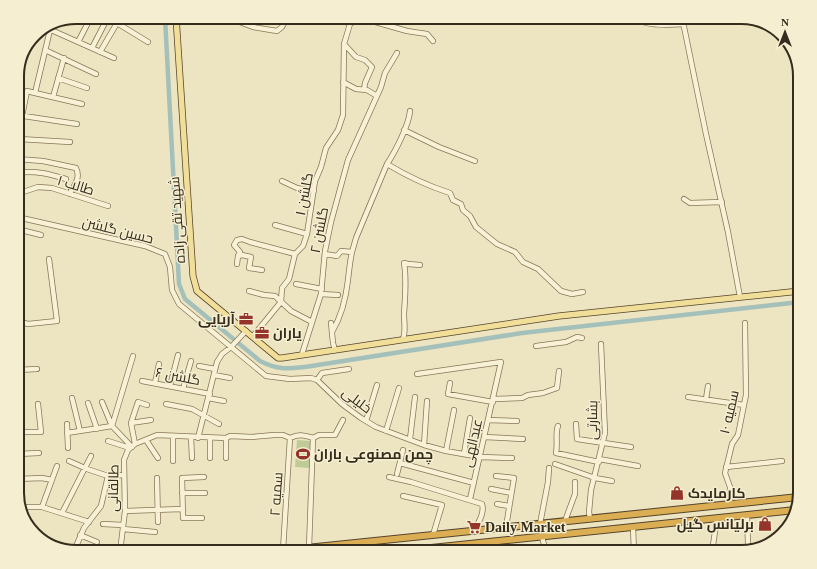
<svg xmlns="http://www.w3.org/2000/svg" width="817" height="569" font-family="'Times New Roman',Cairo,serif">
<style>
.green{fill:#bfcb96}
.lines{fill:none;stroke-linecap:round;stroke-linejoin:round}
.canal{stroke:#a4c0ba;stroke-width:4.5}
.minor-casing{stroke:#877659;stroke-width:6}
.major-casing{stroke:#54442d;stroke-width:7}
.highway-casing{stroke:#54442d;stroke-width:8}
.minor{stroke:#f8f1d5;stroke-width:4.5}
.major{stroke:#f0de99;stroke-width:5.5}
.highway{stroke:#dcae53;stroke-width:6}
.labels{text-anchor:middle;stroke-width:3;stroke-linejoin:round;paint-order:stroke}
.street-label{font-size:14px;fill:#362c1d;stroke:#f5eed1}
.poi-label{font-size:14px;font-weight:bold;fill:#362c1d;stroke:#f5eed1;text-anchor:start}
.rim{fill:none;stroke:#362c1d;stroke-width:2}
</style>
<rect width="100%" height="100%" fill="#ede5c1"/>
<path class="green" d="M297 440 311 441 309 468 295 467Z"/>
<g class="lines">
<path class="canal" d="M165 17 179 284 185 299 260 361C278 370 286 369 305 367L522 333 800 302"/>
<defs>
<path id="minor" d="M226 17 253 27 277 31 282 27 286 20 296 18H310L342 20 350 24 357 20 372 21 407 31 427 34 433 41
M635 17C643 27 672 25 684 24
M682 17 706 134 728 232 740 297
M253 27 255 17
M49 29 114 58
M78 42 91 17
M344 44 356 57 365 60 372 67 365 83 364 90
M92 48 108 17
M45 50 96 74
M100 52 117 23 148 42
M58 78 87 88
M343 82 356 89 367 90 377 96
M35 93 82 104
M53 97 64 58
M17 115 77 124
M22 116 27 91 35 93 50 30
M404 130 439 147 475 161
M17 133 19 139 70 142
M17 159 43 161 76 168C81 178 74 185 70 194
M387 164C395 152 409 125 410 111
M17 173C35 170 49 174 66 179
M282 181 297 188 314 191
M684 199 690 203 722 202
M17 200 23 192 38 187 52 188 108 206
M17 217 145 246 165 254 170 267 172 290 179 304 266 376 290 379 311 378 317 380 342 404 361 418 376 427 424 445 446 451 480 457 512 458
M275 225 307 234
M17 229 41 235
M325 254 337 256 341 251 352 252 356 238 387 164C407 176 428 186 450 193L453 200 461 204 463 210 470 216 476 227 497 244 515 252 523 262 538 269 561 291 572 294 583 292
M238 256 242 255 251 257 249 268 262 270
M237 264 238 256 240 252 234 245 237 240 242 239 250 242 295 254
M296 284 322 289
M249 291 264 295 275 296 291 311 312 322
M321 294 338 295
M17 321 28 324 57 321 49 259
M331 323 333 343 335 350
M332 332C341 317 346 298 348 280 349 271 350 261 352 252
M253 336 281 302 282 288 289 279 295 254 303 246 307 234 315 181 321 167 326 148 338 130 343 115 344 44 350 24
M403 339C406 331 404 323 404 314 405 297 407 280 404 263L408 264 420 265
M536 346 566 342 577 337 582 338
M798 353H800
M302 354 321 294 325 251 331 222 348 160 381 87 385 73 397 53
M199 366 215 369
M17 370 37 369
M797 373H800
M417 374 501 362 470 499
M214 375 230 378
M317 380 322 373 349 369
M142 381 210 394
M155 383 159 364
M450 383 448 394 493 402
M170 386 178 355
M183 389 191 361
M688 397 744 405
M17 398H22
M72 398 80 431
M208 398 224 401
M493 399 522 398 528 395 543 393 557 388 559 371
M706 399 708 386
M102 402 112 426
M88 403 97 429
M166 404 192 409 219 424
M796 408 800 409
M488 420 517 421
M366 421 377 385
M131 423 151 420
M67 424 68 448
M576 424 577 439 631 447
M112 426 133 356
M558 426C555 433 558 444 556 453L599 462
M386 431 399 388
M17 432H41L38 404
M67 433 112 426 132 447
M191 437 192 458
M484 437 523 439
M198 438 217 362 222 354 231 347 246 331
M226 438V458
M410 439 415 397
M146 440 158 458
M108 441 130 448
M135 444 131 423 138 402 147 405
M424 445 427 401
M446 451 454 410
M17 454 39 453
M464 454 470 418
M210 458V438
M599 459 638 466
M69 461 87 469 108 476 124 475
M173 461V437
M400 463 474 483
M555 464 595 478 612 481
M726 467 782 461
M397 474 403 450
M496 476 514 478 506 527
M389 477 411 482 482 504C485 513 478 523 474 531
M157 478 158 522
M17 479 42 478 52 480
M491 489 511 493
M182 493H205
M403 496 442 505 433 535
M497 504 509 506
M730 504V487L725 473 732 444 738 435 746 395 745 323
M20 507H42L89 522
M42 507 57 466
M125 511 182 509
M62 513 91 456
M747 515 748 544
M202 518H183L182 478 204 477
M590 519 589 512 591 490 605 433 601 344
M565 521 575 494V482
M103 524 123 525
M540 524 548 482 549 468
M633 527 634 552
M123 529 155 532
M80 535 97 542
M542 537 546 552
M309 548 313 438
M283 550 290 438
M74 551 84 528 101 506 108 476
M689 551V552
M120 552 125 511 124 460 128 450 135 444 157 435 226 438 230 436 252 437 274 435H283L290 438C299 434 304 435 313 438L319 435H335L343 420
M454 552 455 546
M488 552 491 542
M712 552 717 518"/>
<path id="major" d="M176 17 193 276 197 291 278 358H282L559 316 800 291"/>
<path id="highway" d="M268 552 799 497
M393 552 795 510"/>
</defs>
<use href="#minor" class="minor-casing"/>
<use href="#major" class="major-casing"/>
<use href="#highway" class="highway-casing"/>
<use href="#minor" class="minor"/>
<use href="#major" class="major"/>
<use href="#highway" class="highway"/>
</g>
<defs>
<symbol id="office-bare" viewBox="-9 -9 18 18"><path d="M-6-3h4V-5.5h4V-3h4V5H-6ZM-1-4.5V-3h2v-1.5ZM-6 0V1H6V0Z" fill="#95342a" stroke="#f5eed1" stroke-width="2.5" paint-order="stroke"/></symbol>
<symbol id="stadium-bare" viewBox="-9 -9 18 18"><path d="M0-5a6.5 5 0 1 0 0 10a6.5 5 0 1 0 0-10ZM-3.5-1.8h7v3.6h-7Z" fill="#95342a" stroke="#f5eed1" stroke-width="2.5" paint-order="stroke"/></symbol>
<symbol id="shop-bare" viewBox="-9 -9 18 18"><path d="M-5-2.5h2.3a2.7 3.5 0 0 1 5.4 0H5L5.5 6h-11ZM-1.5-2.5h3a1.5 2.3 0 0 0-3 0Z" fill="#95342a" stroke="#f5eed1" stroke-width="2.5" paint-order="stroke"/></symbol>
<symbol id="supermarket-bare" viewBox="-9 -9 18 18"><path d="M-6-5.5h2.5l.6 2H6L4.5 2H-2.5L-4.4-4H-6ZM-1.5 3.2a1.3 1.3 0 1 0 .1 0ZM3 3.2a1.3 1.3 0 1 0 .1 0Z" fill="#95342a" stroke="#f5eed1" stroke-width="2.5" paint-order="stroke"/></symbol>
</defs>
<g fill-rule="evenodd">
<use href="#office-bare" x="236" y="309" width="20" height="20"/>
<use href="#office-bare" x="252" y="323" width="20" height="20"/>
<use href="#stadium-bare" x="293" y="444" width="20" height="20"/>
<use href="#shop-bare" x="667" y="483" width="20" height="20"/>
<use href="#shop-bare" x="755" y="514" width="20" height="20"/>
<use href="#supermarket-bare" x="464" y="517" width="20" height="20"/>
</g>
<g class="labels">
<g class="street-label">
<text transform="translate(76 185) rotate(17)" y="5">طالب ۱</text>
<text transform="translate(304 194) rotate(-79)" y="5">گلشن ۱</text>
<text transform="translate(177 220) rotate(-94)" y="5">شهید تقی زاده</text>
<text transform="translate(118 230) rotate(14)" y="5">حسین گلشن</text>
<text transform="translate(319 230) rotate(-79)" y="5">گلشن ۲</text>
<text transform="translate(178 376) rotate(11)" y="5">گلشن ۶</text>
<text transform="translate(357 400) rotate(37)" y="5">خلیلی</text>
<text transform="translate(729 412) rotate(-77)" y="5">سمیه ۱۰</text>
<text transform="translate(592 420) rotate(-89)" y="5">بشارتی</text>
<text transform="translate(472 443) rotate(-77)" y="5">عبدالهی</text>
<text transform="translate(113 488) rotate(-89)" y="5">طالقانی</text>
<text transform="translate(276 494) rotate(-86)" y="5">سمیه ۲</text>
</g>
<g class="poi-label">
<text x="235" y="324" text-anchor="end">آریایی</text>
<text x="273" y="338">یاران</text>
<text x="314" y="459">چمن مصنوعی باران</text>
<text x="688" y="498">کارمایدک</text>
<text x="754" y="529" text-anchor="end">برلیانس گیل</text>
<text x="485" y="532">Daily Market</text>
</g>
</g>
<path d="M0 0H817V569H0ZM76 24H741A52 52 0 0 1 793 76V493A52 52 0 0 1 741 545H76A52 52 0 0 1 24 493V76A52 52 0 0 1 76 24Z" fill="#f5eed1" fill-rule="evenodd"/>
<path class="rim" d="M76 24H741A52 52 0 0 1 793 76V493A52 52 0 0 1 741 545H76A52 52 0 0 1 24 493V76A52 52 0 0 1 76 24Z"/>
<g transform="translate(785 32)" stroke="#f5eed1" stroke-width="3" paint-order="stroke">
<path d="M0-3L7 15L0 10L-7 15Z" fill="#362c1d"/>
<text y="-6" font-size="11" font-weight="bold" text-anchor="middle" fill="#362c1d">N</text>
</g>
</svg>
